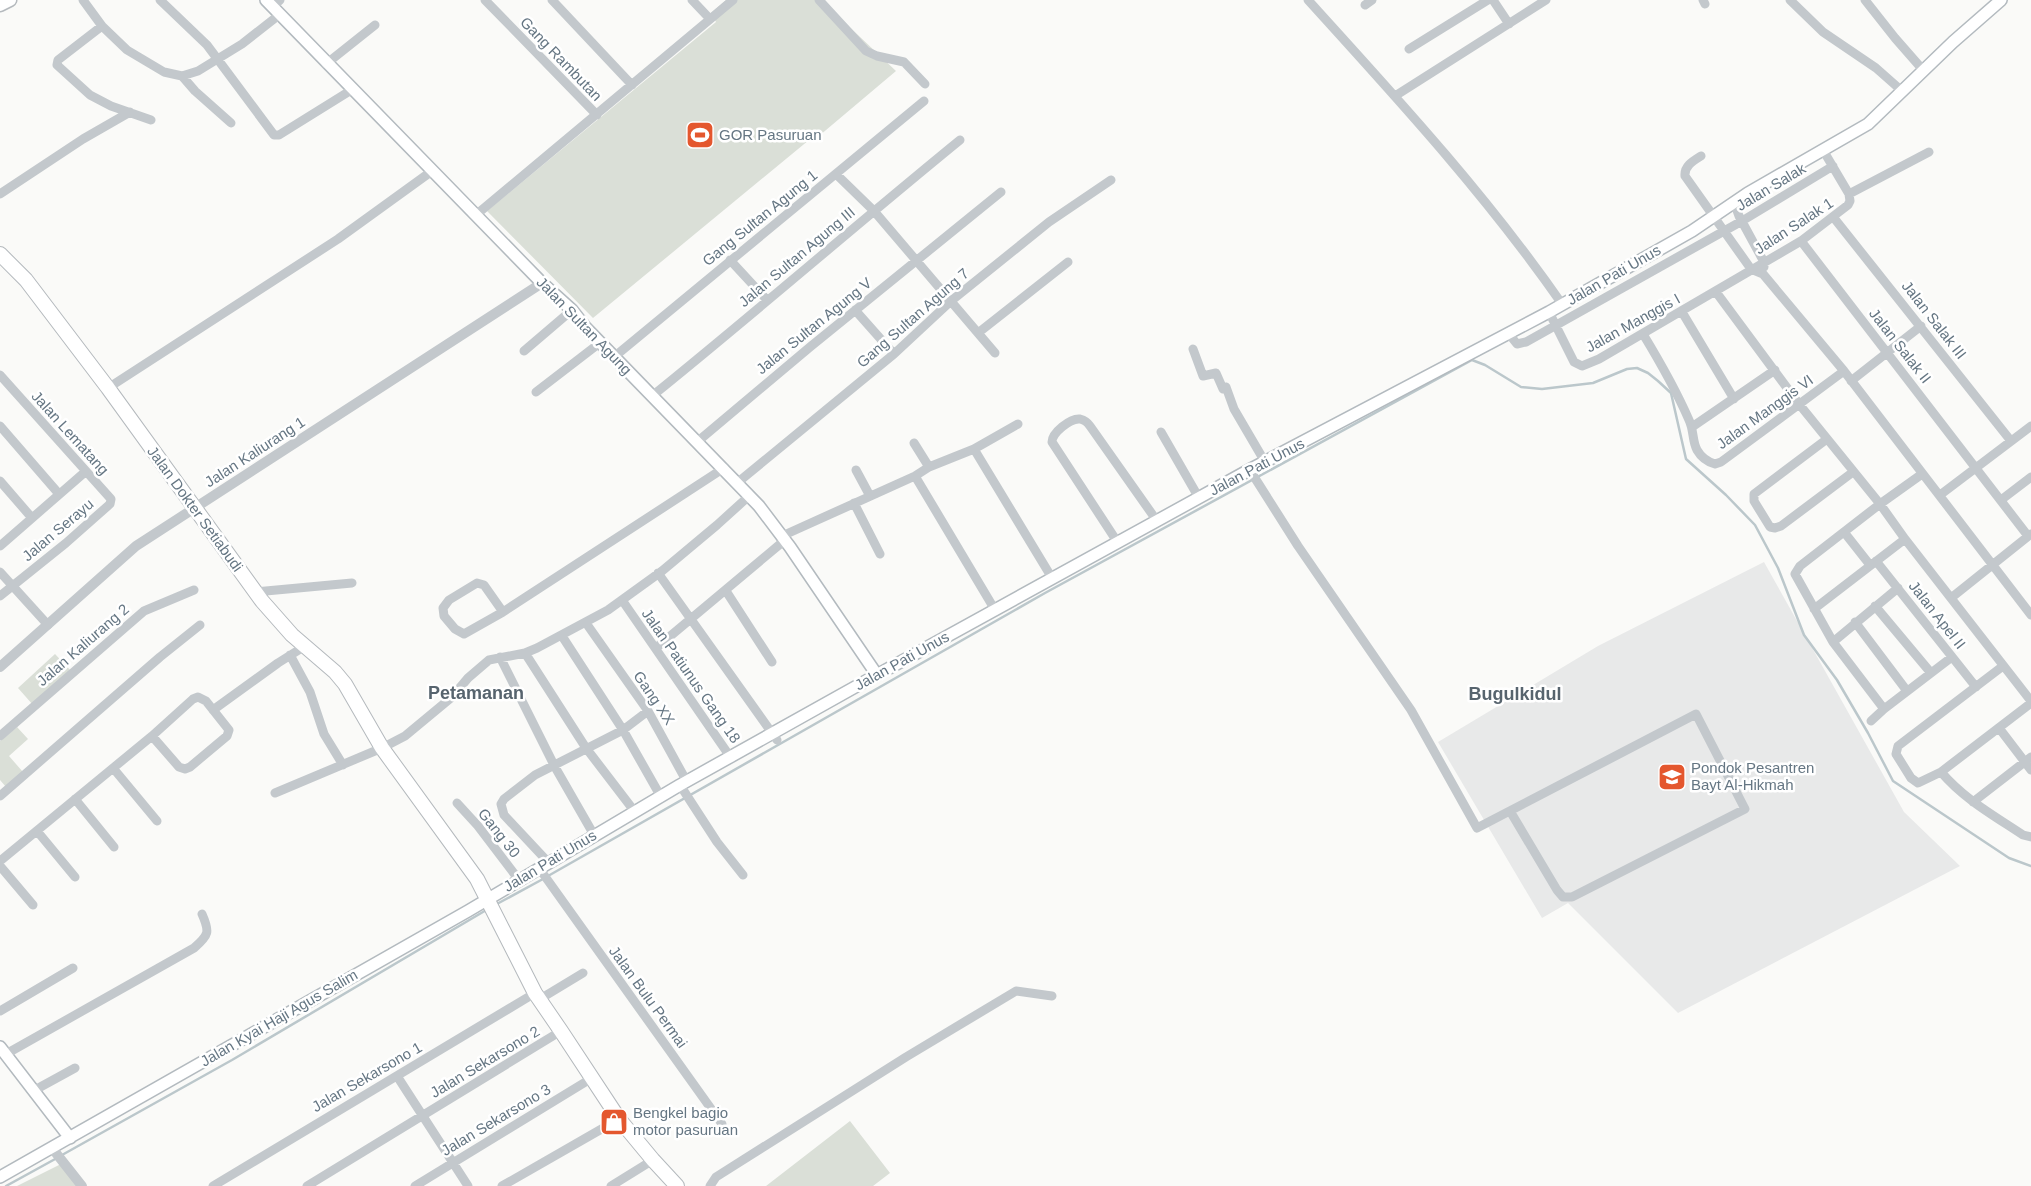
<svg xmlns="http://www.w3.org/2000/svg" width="2031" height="1186" font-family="Arial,sans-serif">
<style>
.built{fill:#e8e9e9}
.green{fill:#dadfd7}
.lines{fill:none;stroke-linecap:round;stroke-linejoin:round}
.stream{stroke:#bbc7cb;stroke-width:2.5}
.secondary-casing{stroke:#b3babf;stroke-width:14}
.primary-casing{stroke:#b5babe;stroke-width:15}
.trunk-casing{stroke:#b4b9bd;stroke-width:16}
.minor{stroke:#c3c8cc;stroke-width:9}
.tertiary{stroke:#c3c8cc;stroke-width:10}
.secondary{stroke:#fff;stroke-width:11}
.primary{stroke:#fff;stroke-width:12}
.trunk{stroke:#fff;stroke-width:14}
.labels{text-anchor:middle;stroke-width:5;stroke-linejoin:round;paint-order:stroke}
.street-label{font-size:15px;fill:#657683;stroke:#fff}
.poi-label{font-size:15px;fill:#657683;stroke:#fff;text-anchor:start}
.quarter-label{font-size:18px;font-weight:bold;fill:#57646e;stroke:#fff}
</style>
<rect width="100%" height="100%" fill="#fafaf8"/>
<path class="built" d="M1764 562 1904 812 1960 866 1678 1013 1568 903 1542 918 1438 742 1598 646Z"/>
<path class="green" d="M726 0H821L896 71 813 141 811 138 809 140 593 318 487 211 716 22 711 13Z
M55 654 71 671 33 705 18 688Z
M17 727 28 739 9 756 23 772 6 787 0 780V741Z
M850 1121 890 1173 873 1186H766Z
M63 1163 80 1186H17Z"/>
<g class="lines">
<path class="stream" d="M548 876 1045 593 1472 360 1485 365 1521 387 1542 389 1593 383 1627 369 1637 368 1648 373 1658 381 1671 393 1686 459 1726 495 1755 525 1778 568 1804 635 1837 680 1868 733 1893 781 2009 858 2031 866
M495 905 543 879
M62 1155 232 1060 488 909
M6 1186 57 1158"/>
<defs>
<path id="secondary" d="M266 0 542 283 572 310 586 328 759 506 790 547 877 675
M0 1047 70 1138
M0 1177 468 911 680 785 864 682 1251 469 1549 312 1692 231 1748 193 1868 124 1953 42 2001 0"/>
<path id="primary" d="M0 5 10 0"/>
<path id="trunk" d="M0 254 26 280 108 388 262 601 292 635 335 672 345 684 382 748 477 879 535 993 561 1031 619 1119 653 1160 677 1186"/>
</defs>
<use href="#secondary" class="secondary-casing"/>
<use href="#primary" class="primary-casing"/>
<use href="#trunk" class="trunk-casing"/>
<path class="minor" d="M83 0 102 26 127 50 164 72 182 76 198 71 242 44 279 15
M160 0 207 45 274 135H279L353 89
M485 0 597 115
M552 0 632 85
M692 0 710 19
M819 0 866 51 877 56 904 62 925 84
M1308 0C1397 98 1487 196 1562 304
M1493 0 1509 24
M1703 0 1705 4
M1790 0 1823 32 1876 68 1902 91
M1865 0 1895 38 1923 70
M1365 5 1372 0
M272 7 280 0
M102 26 58 60 57 65 90 95 111 106 151 120
M1409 49 1488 0
M326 64 375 25
M182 76 195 91 231 123
M1395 96 1546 0
M1701 156C1693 161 1684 166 1685 176L1751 269 1763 274 1844 371 2031 615
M836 174 874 211 995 353
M0 194 83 139 130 112
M1849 194 1929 152
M1734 202 1739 216 1764 262V267
M477 214 733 0
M1834 218 2011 441
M1801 241 2028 536
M730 260 767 300
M1716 292 1799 404 1880 504 1905 539 2031 701
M855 310 894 354
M1549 312 1574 362 1582 366 1599 359 1801 241 1848 205 1850 201 1849 194 1823 150
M1682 312 1734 399
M978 333 1068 262
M1509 334 1517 344 1526 342 1742 221 1833 166
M1643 334C1660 362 1676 390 1689 420 1694 430 1692 441 1697 450 1701 457 1708 462 1715 464L1721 462 1844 371
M1193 349 1203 376 1216 373 1223 389 1226 387 1234 409 1265 462
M524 351 572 310
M614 357 924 101
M0 375 111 499 110 504 66 543 0 596
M1851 381 1921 326
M108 388 338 239 432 171
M536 392 601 342
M652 396C756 312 857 224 960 140
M0 426 59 494
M1692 427 1775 370
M1161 432 1199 498
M1827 439 1754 494V501L1770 527 1775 528 1781 526 1853 472
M697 442 810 347 1001 192
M914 443 929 467
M974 449 1018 424
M1251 469 1253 475 1298 546 1411 710 1477 828C1550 790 1623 752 1696 714L1745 809 1572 897H1563L1557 890 1510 811
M856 470 870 496
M915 476 929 467 974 449 1052 578
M0 481 32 518
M737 483 894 354 951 301 1049 222 1111 180
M1940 495 2031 426
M2001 500 2031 477
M854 503 880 554
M1844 532 1870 565
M782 536 915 476 995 610
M1118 543 1052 442C1052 433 1070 418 1080 419 1084 420 1088 423 1090 426L1157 521
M0 546 85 472
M1876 561 1976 687
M0 572 48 625
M658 573 777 740
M726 591 772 662
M255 592 352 583
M1951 598 2031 534
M622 600 731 758
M1875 606 1931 673
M1814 609 1905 539
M503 612 484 585 477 583 449 600 443 608 444 616 455 629 464 634 503 612 724 468
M1855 622 1907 691
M586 623 648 711 687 782
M562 636 623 730 661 797
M1833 642 1898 588
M656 648 785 540
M525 653 586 748 635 812
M290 655 310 692 324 734 343 765
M500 657 555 767 594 835
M2003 666 1898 746 1896 754 1911 778 1918 783 1941 772 2031 703
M1884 709 1833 642 1795 574 1800 566 1880 504 1922 474
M213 710 278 663 305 646
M1871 721 1884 709 1952 657
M1999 728 2031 770
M0 736 144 611 194 590
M113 768 157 821
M1941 772C1964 799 1993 815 2023 835L2031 837
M680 785 717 842 743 875
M275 793 382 748 405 736 452 697 468 678 489 660 525 653 537 648 608 610 662 571 717 525 749 496
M0 796 160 657 200 625
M75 799 114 847
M1973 802 2031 757
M457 803 478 826 519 880
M37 831 75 877
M0 861 152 736 193 699 198 697 206 701 229 730 227 736 190 767 185 769 179 767 152 736
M548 862 504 815 501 804 504 799 535 775 623 730 648 711
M0 866 33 905
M539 868 722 1124
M540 999 583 973
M0 1011 73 968
M6 1054 194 948C209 935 210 932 202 914
M397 1076 468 1186
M33 1091 75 1068
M213 1186 535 993
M307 1186 561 1031
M415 1186 592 1078
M502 1186 619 1119
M611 1186 653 1160
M710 1186 716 1177 906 1057 1016 991 1052 996"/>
<path class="tertiary" d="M0 667 136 546 542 283
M52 1148 82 1186"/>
<use href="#secondary" class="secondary"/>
<use href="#primary" class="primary"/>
<use href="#trunk" class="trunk"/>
</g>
<defs>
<symbol id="stadium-square" viewBox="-11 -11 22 22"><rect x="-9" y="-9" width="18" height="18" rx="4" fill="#e4572e" stroke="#fff"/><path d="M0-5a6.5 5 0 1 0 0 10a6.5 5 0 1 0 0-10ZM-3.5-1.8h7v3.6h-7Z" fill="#fff"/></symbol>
<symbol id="school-square" viewBox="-11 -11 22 22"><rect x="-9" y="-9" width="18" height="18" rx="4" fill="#e4572e" stroke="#fff"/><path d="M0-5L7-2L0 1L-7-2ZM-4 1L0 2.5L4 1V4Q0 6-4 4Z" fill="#fff"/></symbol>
<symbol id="shop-square" viewBox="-11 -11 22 22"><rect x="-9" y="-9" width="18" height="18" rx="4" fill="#e4572e" stroke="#fff"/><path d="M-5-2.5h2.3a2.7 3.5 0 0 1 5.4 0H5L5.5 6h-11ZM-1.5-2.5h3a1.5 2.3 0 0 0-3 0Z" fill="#fff"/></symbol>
</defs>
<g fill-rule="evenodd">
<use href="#stadium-square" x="684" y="119" width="32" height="32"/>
<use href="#school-square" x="1656" y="761" width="32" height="32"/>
<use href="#shop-square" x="598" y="1106" width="32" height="32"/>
</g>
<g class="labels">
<g class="street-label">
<text transform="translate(561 59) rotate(46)" y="5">Gang Rambutan</text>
<text transform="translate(1771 187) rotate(-31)" y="5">Jalan Salak</text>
<text transform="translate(760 218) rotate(-39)" y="5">Gang Sultan Agung 1</text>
<text transform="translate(1794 226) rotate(-33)" y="5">Jalan Salak 1</text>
<text transform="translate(797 257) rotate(-40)" y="5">Jalan Sultan Agung III</text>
<text transform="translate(1614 275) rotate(-30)" y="5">Jalan Pati Unus</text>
<text transform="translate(913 318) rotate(-41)" y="5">Gang Sultan Agung 7</text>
<text transform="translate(1934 320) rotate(52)" y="5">Jalan Salak III</text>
<text transform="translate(1633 323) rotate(-29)" y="5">Jalan Manggis I</text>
<text transform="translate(584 326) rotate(46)" y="5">Jalan Sultan Agung</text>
<text transform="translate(814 326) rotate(-39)" y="5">Jalan Sultan Agung V</text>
<text transform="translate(1900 346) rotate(52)" y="5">Jalan Salak II</text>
<text transform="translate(1765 412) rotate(-36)" y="5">Jalan Manggis VI</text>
<text transform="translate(70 433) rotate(48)" y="5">Jalan Lematang</text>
<text transform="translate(255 452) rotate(-33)" y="5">Jalan Kaliurang 1</text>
<text transform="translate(1257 467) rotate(-28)" y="5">Jalan Pati Unus</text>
<text transform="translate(195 509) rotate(54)" y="5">Jalan Dokter Setiabudi</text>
<text transform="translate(58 530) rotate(-40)" y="5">Jalan Serayu</text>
<text transform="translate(1937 615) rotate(52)" y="5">Jalan Apel II</text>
<text transform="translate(83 645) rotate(-41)" y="5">Jalan Kaliurang 2</text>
<text transform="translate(902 661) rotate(-29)" y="5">Jalan Pati Unus</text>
<text transform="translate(691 676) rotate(55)" y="5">Jalan Patiunus Gang 18</text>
<text transform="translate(654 698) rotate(56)" y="5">Gang XX</text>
<text transform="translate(499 833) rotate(52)" y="5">Gang 30</text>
<text transform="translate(550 861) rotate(-31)" y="5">Jalan Pati Unus</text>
<text transform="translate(648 997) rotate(54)" y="5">Jalan Bulu Permai</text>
<text transform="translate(279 1018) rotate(-30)" y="5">Jalan Kyai Haji Agus Salim</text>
<text transform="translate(485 1062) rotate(-31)" y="5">Jalan Sekarsono 2</text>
<text transform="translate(367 1077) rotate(-30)" y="5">Jalan Sekarsono 1</text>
<text transform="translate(496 1120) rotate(-31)" y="5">Jalan Sekarsono 3</text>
</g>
<g class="poi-label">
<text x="719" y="140">GOR Pasuruan</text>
<text x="1691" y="773">Pondok Pesantren<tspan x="1691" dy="17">Bayt Al-Hikmah</tspan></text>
<text x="633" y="1118">Bengkel bagio<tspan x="633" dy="17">motor pasuruan</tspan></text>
</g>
<g class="quarter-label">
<text x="476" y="699">Petamanan</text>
<text x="1515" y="700">Bugulkidul</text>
</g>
</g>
</svg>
